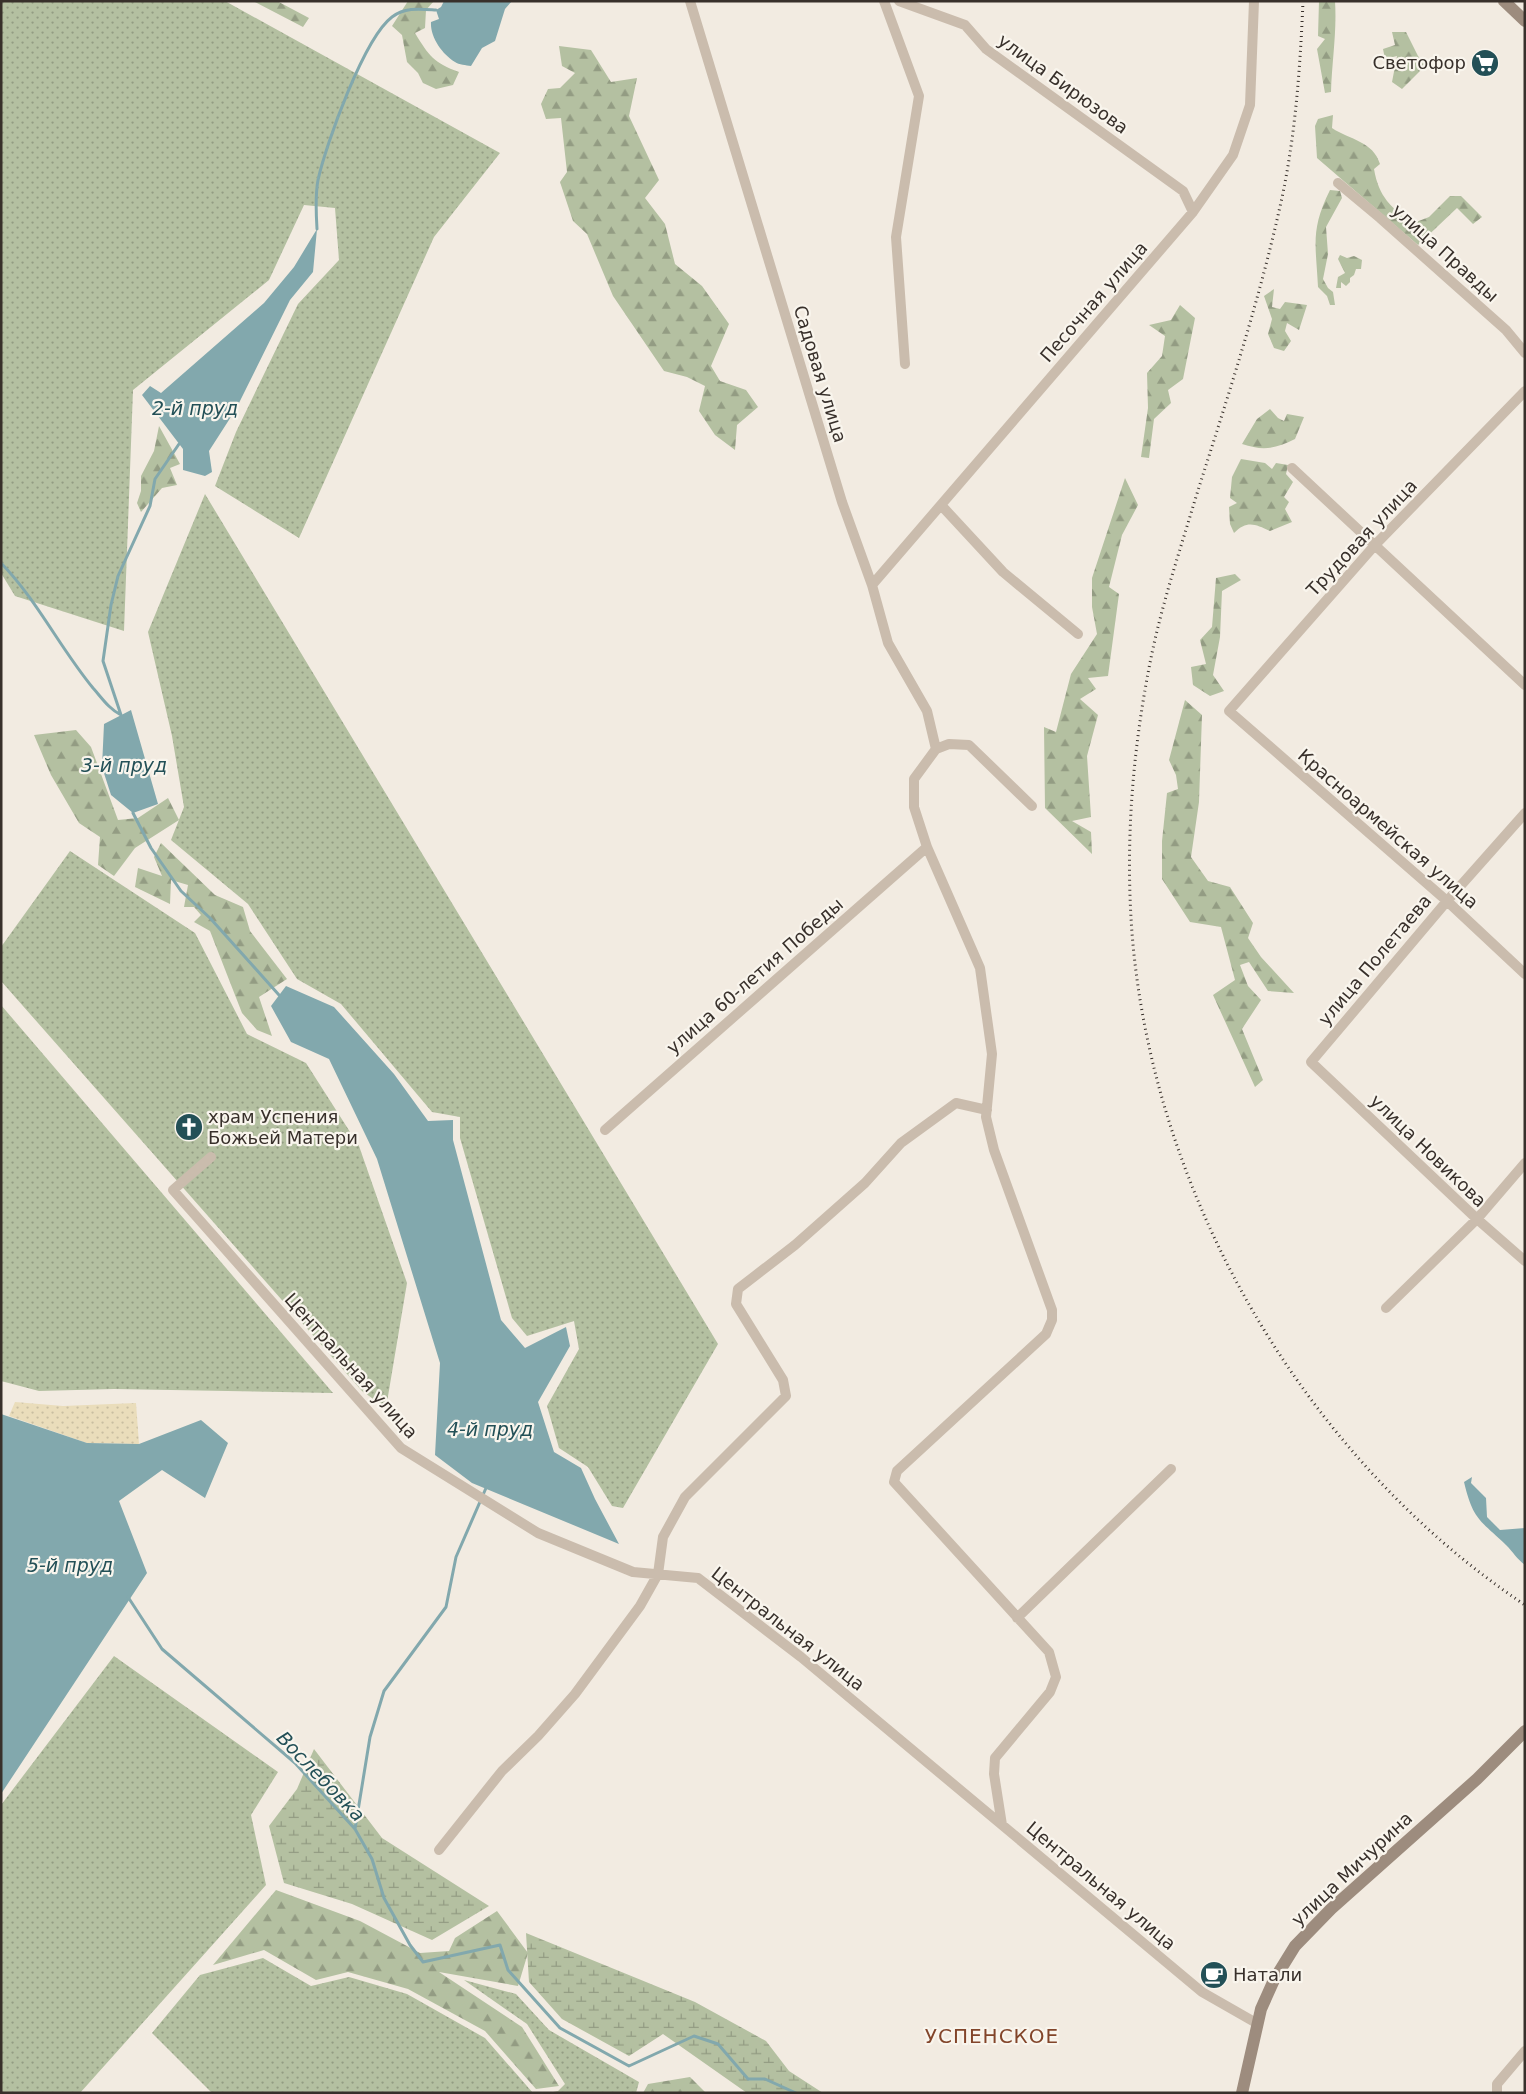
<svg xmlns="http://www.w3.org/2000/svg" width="1526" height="2094" font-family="'DejaVu Sans',sans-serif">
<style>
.grass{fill:url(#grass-dots)}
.forest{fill:url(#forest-firs)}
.wetland{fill:url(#wetland-marsh)}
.sand{fill:url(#sand-dots)}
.water{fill:#82a8ad}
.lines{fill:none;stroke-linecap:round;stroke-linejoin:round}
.stream{stroke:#82a8ad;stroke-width:3}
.minor{stroke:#cabcad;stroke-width:10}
.secondary{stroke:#9d8c7e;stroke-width:12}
.rail{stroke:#38302b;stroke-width:3;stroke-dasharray:1 4;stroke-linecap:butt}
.labels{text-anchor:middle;stroke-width:4.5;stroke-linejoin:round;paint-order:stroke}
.poi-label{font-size:18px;fill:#38302b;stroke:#f9f5ed;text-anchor:start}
.street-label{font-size:18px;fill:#38302b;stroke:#f9f5ed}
.water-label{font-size:19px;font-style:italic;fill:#235057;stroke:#f9f5ed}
.quarter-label{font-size:20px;letter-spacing:1px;fill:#82452a;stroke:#f9f5ed}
</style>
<defs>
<pattern id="grass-dots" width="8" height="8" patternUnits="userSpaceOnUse" patternTransform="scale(1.25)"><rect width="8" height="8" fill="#b4c0a1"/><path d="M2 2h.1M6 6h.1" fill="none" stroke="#939c83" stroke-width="1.8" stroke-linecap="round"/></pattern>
<pattern id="forest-firs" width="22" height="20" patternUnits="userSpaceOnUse" patternTransform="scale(1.25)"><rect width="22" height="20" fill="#b4c0a1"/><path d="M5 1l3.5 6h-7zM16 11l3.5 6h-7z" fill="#939c83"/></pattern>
<pattern id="wetland-marsh" width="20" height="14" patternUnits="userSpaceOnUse" patternTransform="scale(1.25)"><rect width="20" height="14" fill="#b4c0a1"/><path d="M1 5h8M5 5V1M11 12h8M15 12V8" fill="none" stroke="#939c83"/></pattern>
<pattern id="sand-dots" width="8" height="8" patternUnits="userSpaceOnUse" patternTransform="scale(1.25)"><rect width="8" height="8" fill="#eaddbb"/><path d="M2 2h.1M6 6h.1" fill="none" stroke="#c9bea1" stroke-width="1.8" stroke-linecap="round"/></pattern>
</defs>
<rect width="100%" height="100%" fill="#f2ebe1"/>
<path class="grass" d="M1 1H225L500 153 434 237 299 538 215 486 236 432 298 304 339 260 335 208 304 205 269 280 133 390 124 631 15 596 1 573Z
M205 494 718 1344 623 1508 612 1506 588 1467 559 1448 547 1406 579 1349 574 1321 527 1336 512 1318 460 1138V1117L432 1112 341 1004 297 979 248 904 171 840 184 807 172 736 148 632Z
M70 851 195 933 247 1034 306 1063 359 1146 407 1283 386 1408 362 1391 1 981V947Z
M1 1005 333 1393 114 1389 39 1391 1 1381Z
M114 1656 278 1772 251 1815 266 1885 80 2093H1V1805Z
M263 1958 311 1986 349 1977 407 1994 485 2038 533 2093H212L152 2033 200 1975Z
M464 1980 516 1994 549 2030 639 2082 636 2093H549L558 2091 565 2084 527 2024Z"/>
<path class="forest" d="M253 1H277L309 18 303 27Z
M408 1H434L426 10 425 28 415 33C429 56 434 63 459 72L453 85 436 89 423 83 418 73 407 62 402 35 392 26Z
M1319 1H1335C1337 32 1332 61 1331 92L1325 93 1317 49 1325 39 1318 36Z
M1392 32H1406L1418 56 1426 65 1402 89 1392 82 1397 56 1385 59 1383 49 1395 45Z
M559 46 591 50 611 82 637 78 629 116 659 180 645 198 665 224 675 264 702 286 729 324 711 366 720 381 746 390 758 407 737 425 735 450 715 435 699 411 705 386 687 377 664 371 613 296 587 234 573 221 560 182 567 172 561 118 546 119 541 104 548 89 560 88 575 73 562 66Z
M1333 115 1332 128C1350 140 1373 141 1380 164L1374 169C1379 198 1391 206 1411 224L1429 217 1450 196H1461L1482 217 1473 224 1457 208 1418 245 1317 158 1315 126 1318 119Z
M1330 190 1340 191 1342 198 1326 227 1328 254 1323 279 1328 288 1333 292 1335 305H1330L1327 296 1318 287C1316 245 1310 230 1330 190Z
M1340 255 1347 258 1354 256 1362 260 1361 269H1356L1354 275 1350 278V282L1346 286 1341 282V288H1336L1338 277 1345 273 1338 259Z
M1274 289 1272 307 1280 309 1285 302 1307 305 1299 330 1287 323 1285 331 1291 341 1284 351 1274 348 1268 334 1272 319 1264 296Z
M1180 305 1195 318 1183 379 1168 390 1171 403 1154 419 1149 458 1141 457 1148 408 1147 373 1162 356 1165 336 1149 325 1171 320Z
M1270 409 1278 418 1284 421 1287 414 1304 417 1295 439C1275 449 1263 451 1242 444L1257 419Z
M159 426 180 464 170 468 177 485 162 488 141 512 137 503 141 491V476L154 451Z
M1241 459 1265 463 1272 469 1276 463 1288 465 1286 474 1293 482 1284 497 1289 502 1285 509 1292 522 1270 531C1255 524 1247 520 1234 533L1230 524 1229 507 1237 503 1230 498 1232 477Z
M1125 478 1138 505 1122 535 1109 587 1119 594 1108 676 1088 678 1096 689 1080 699 1098 715 1087 756 1091 817 1072 821 1091 832 1092 854 1045 808 1044 727 1056 732 1071 674 1097 634 1092 607V578Z
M1235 574 1241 580 1222 591 1220 637 1213 675 1224 691 1210 696 1193 685 1191 667 1206 664 1200 640 1212 627 1216 578Z
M1185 700 1202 715 1199 802 1191 857 1208 881 1230 887 1253 923 1248 938 1261 957 1294 993 1268 991 1249 962 1240 965 1248 986 1261 1000 1242 1029 1263 1080 1255 1087 1213 995 1235 980 1221 927 1190 922 1162 879V841L1167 793 1178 789 1176 775 1169 760Z
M76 730 91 747 118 820 138 818 168 798 179 820 135 848 114 876 98 865 100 837 79 823 51 775 34 735Z
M161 843 215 895 243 907 250 931 287 979 259 997 272 1036 257 1030 242 1013 210 931 194 922 201 915 194 907H184L188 885 171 880 170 904 135 887 138 868 162 876 154 857Z
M276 1890 360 1921 420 1953 449 1951 455 1938 497 1911 528 1953 518 1986 439 1972 522 2027 559 2086 536 2089 485 2031 408 1989 348 1972 316 1980 264 1950 213 1965Z
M690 2077 706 2093H643L648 2084Z"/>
<path class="wetland" d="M314 1749 382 1838 489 1906 432 1940 352 1904 284 1883 269 1826 297 1789Z
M526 1933 695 2002 766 2041 789 2071 823 2093H747L663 2034 629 2056 562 2019 529 1982Z"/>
<path class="sand" d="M15 1402 63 1406 136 1403 139 1444 87 1443 9 1416Z"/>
<path class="water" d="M444 1H512L505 9 495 41 482 48 471 66C466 65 459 65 455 62 442 54 430 37 431 22L439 19 436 10 441 7Z
M317 229 313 272 290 300 236 409 209 451 212 472 205 476 183 470V449L142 395 150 386 161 393 264 303 294 267Z
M131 710 158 804 133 813 111 795 102 767 104 724Z
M286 986 334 1007 394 1074 428 1121 453 1120V1140L501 1320 525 1348 566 1327 570 1346 538 1402 554 1452 581 1468 595 1499 619 1544 472 1483 435 1455 440 1363 377 1159 329 1059 291 1042 271 1006Z
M1 1414 87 1443 139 1444 201 1420 228 1443 205 1498 162 1470 119 1501 147 1573 1 1794Z
M1472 1477 1471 1483 1486 1498 1487 1517 1500 1530 1525 1528V1565C1517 1559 1513 1552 1506 1545 1480 1520 1473 1520 1464 1482Z"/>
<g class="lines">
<path class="stream" d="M317 229C316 213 315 196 318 180 326 144 364 38 392 17 405 7 420 9 436 10
M1 563C37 600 60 648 93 688 102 698 109 709 121 715
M121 715 103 661 111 605 118 576 150 506 155 479 179 444
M133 813 151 848 181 891 210 918 279 995
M128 1597 162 1649 295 1763 355 1829 372 1859 384 1898 410 1945 423 1962 500 1945 508 1970 560 2028 629 2066 694 2036 718 2044 748 2079H765L796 2093
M355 1829 370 1737 384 1691 446 1607 456 1557 486 1488"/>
<path class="minor" d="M690 1 842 502 872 585 888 643 927 711 936 749
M884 1 919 96 896 237 905 364
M899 1 965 25 986 49 1183 191 1193 212
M1338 183 1380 218 1506 330 1525 353
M1525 391 1375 545 1229 711 1447 901 1525 974
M1292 468 1525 685
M941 505 1003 572 1078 634
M872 585 1193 212 1233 155 1250 105 1254 1
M1525 813 1447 901 1311 1062 1477 1219 1525 1261
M605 1130 927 847
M211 1157 173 1190 401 1448 538 1533 633 1572 698 1578 801 1657 1202 1992 1258 2024
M1386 1308 1477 1219 1525 1163
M1017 1618 1171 1469
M1002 1825 994 1774 995 1758 1050 1692 1056 1677 1049 1652 894 1482 897 1471 1046 1334 1052 1320V1310L994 1150 986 1117 992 1054 980 968 927 847 914 807V779L936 749 949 744 969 745 1032 806
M439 1850 502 1771 538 1736 575 1694 640 1606 658 1574 663 1537 685 1497 786 1396 783 1380 736 1304 738 1289 795 1245 865 1183 901 1143 956 1103 987 1110
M1497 2093V2084L1525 2051"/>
<path class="secondary" d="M1504 1 1525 21
M1242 2093 1261 2009 1274 1980 1295 1946 1331 1909 1477 1779 1525 1731"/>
<path class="rail" d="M1303 1C1300 72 1295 142 1279 211 1257 309 1225 405 1195 500 1180 550 1163 601 1152 653 1133 745 1125 839 1132 933 1153 1197 1305 1458 1525 1605"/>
</g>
<defs>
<symbol id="supermarket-disc" viewBox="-11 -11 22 22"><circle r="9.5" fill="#235057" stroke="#f9f5ed"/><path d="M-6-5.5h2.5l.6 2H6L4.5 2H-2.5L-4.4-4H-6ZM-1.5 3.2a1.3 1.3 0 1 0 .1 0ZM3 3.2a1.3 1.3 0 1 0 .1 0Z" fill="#fff"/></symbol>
<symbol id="church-disc" viewBox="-11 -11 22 22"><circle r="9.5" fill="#235057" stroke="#f9f5ed"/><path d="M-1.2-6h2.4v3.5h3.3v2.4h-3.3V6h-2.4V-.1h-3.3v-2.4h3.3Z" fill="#fff"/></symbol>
<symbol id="cafe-disc" viewBox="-11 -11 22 22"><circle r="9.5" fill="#235057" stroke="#f9f5ed"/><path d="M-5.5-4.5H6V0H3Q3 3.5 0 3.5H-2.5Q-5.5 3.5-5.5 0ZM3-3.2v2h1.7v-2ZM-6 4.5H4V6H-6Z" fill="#fff"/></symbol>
</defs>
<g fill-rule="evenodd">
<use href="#supermarket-disc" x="1469" y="47" width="32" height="32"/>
<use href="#church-disc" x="173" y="1111" width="32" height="32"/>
<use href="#cafe-disc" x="1198" y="1959" width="32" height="32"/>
</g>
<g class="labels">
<g class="poi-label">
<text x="1466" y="69" text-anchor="end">Светофор</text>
<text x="208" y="1123">храм Успения<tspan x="208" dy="21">Божьей Матери</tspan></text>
<text x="1233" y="1981">Натали</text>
</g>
<g class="street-label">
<text transform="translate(1063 84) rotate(36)" y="6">улица Бирюзова</text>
<text transform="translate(1445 253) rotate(42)" y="6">улица Правды</text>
<text transform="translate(1094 302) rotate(-49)" y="6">Песочная улица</text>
<text transform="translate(820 374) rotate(73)" y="6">Садовая улица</text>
<text transform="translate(1362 538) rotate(-47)" y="6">Трудовая улица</text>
<text transform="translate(1388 829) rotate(41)" y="6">Красноармейская улица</text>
<text transform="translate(1375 960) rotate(-50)" y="6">улица Полетаева</text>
<text transform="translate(755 976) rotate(-41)" y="6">улица 60-летия Победы</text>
<text transform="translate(1428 1151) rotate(44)" y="6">улица Новикова</text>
<text transform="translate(351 1366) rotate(48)" y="6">Центральная улица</text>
<text transform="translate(788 1629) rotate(38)" y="6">Центральная улица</text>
<text transform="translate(1352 1869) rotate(-43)" y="6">улица Мичурина</text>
<text transform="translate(1101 1886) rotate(40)" y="6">Центральная улица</text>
</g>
<g class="water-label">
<text x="195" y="415">2-й пруд</text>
<text x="124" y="772">3-й пруд</text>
<text x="490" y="1436">4-й пруд</text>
<text x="70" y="1572">5-й пруд</text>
<text transform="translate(321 1776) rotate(46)" y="7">Вослебовка</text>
</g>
<g class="quarter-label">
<text x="992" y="2043">УСПЕНСКОЕ</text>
</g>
</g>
<rect width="1526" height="2094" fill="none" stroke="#38302b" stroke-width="5"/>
</svg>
